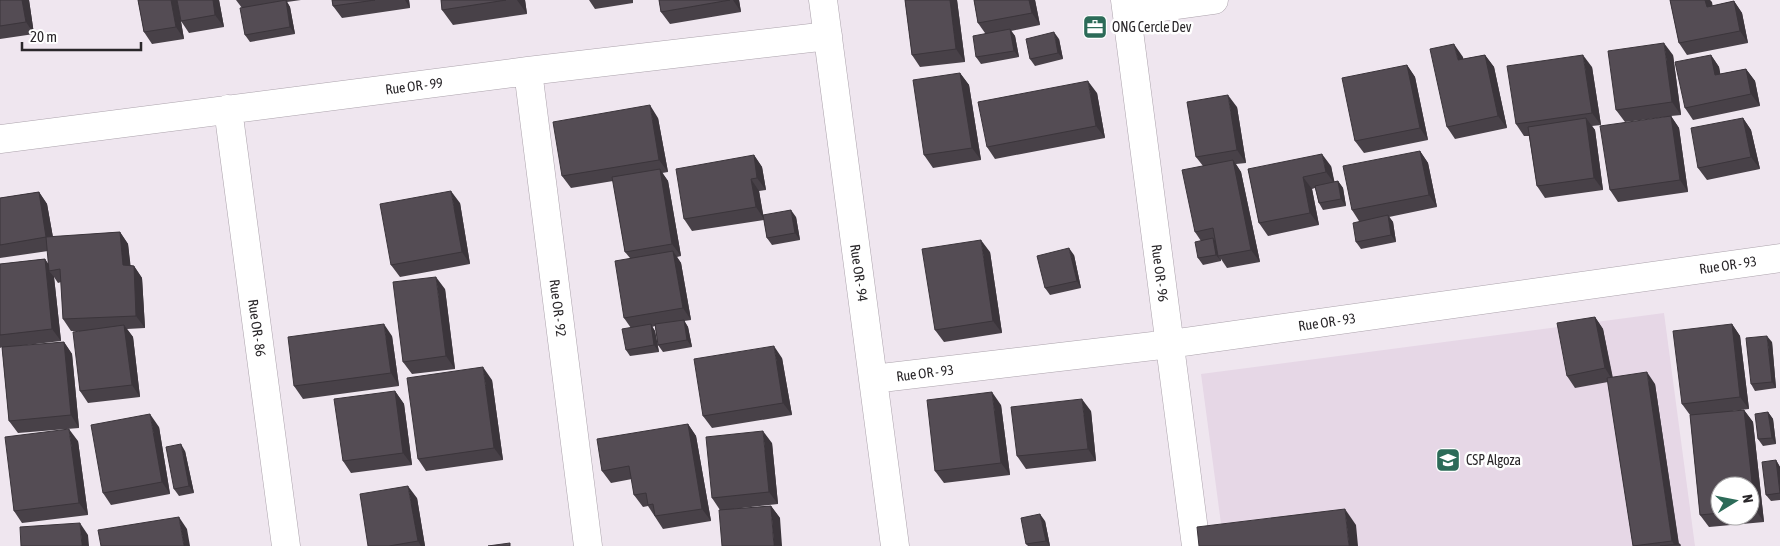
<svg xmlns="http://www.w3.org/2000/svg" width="1780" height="546" font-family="'Asap Condensed',sans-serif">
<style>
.built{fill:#e6d7e6}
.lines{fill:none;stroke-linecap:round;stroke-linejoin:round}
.minor-casing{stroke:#aca3ac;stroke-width:29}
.minor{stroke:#fff;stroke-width:28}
.wall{fill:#484148;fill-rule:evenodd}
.shaded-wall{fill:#3b353b}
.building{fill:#544c54;stroke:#3b353b}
.labels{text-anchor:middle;stroke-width:5;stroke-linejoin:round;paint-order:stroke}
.poi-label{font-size:14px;fill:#2a272a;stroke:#fff;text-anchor:start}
.street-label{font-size:14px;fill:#2a272a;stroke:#fff}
</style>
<rect width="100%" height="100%" fill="#efe6ef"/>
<path class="built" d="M1664 313 1695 546H1224L1201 374Z"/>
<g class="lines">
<defs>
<path id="minor" d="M823 0 895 546
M1125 0 1196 546
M1127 12 1214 0
M528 71 588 546
M228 109 286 546
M0 139 528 71 828 36
M873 379 1170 344 1780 258"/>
</defs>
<use href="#minor" class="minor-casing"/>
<use href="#minor" class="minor"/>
</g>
<path class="wall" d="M0 0H29L34 34 0 39Z
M138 0H219L224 27 189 33 181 21 184 39 152 44 144 32Z
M236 0H301L287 2 290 7 295 34 250 42 245 35 242 8Z
M332 0H409L410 8 342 18 333 6Z
M441 0H525L527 14 453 25 442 10Z
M589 0H633V3L595 9Z
M659 0H739L741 12 670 24 661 12Z
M905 0H957L965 62 920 67 912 55Z
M974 0H1035L1040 25 1011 31 1015 36 1019 57 981 64 976 57 985 33 978 23Z
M1670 0H1710L1712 6 1734 1 1742 13 1748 43 1687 55 1679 43Z
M1059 39 1063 59 1035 66 1030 59Z
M1485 55 1494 67 1507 128 1455 139 1447 127 1463 57V59Z
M1673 55 1681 115 1671 116 1679 128 1688 192 1618 202 1610 190 1665 117 1625 122 1616 110Z
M1711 55 1719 67 1720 74 1746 69 1755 81 1760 106 1693 120 1685 108Z
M1407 65 1415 77 1428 140 1364 153 1355 141Z
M1592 67 1601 125 1592 126 1595 130 1603 190 1545 198 1537 186 1529 136H1524L1516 124Z
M960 73 969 85 981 160 933 168 924 155Z
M1097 93 1105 138 995 159 987 147Z
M1237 107 1246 163 1236 164 1241 172 1260 262 1227 268 1221 259V261L1203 265 1198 258 1201 241 1195 232 1203 166 1196 157Z
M658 118 668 172 662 173 668 181 681 256 677 257 681 263 691 320 684 321 688 327 692 347 663 352 658 345 655 326 652 327 655 331 659 352 630 356 626 350 631 328 624 318 630 258 625 252 613 181 571 188 562 176Z
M1743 118 1751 130 1760 169 1707 180 1698 168Z
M1420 151 1428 163 1437 207 1389 217 1393 222 1396 242 1361 249 1356 242 1359 221 1352 210Z
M754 155 762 167 766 190 759 191 763 215 796 217 800 240 772 245 767 238 764 220 692 231 684 219Z
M1331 166 1334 182 1338 181 1343 188 1346 206 1323 210 1319 203 1315 188 1312 189 1319 225 1268 236 1259 223 1248 169Z
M39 192 47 204 53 237 120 232 128 244 130 265 134 266 142 278 145 328 127 329 133 337 140 397 88 403 80 391 79 331H71L63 319 61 282 58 283 54 277 61 341 10 347 64 342 72 354 79 428 18 433 9 421 2 347 0 348V264L45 259 49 265 48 251 0 258V198Z
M460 203 470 264 400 277 391 265Z
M990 252 1002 333 944 342 935 330Z
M1074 255 1081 288 1050 295 1045 288Z
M445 289 455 369 412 374 403 362Z
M1595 317 1603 329 1613 378 1655 384 1679 544 1681 546H1633L1608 382 1575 388 1567 376Z
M1732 324 1740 336 1749 409 1724 412 1744 410 1753 422 1764 522 1709 527 1700 515 1690 415 1682 404ZM1720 486H1750V516H1720Z
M392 336 399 386 303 399 294 386Z
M1772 342 1776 388 1755 391 1751 384Z
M782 358 792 415 712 428 703 416Z
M492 380 503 460 426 471 418 459Z
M395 391 404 404 412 465 351 473 343 461Z
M1001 405 1010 475 944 483 935 471Z
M1091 411 1096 461 1026 469 1017 456Z
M1768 412 1773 419 1776 444 1763 446 1758 439Z
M688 424 696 436 711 521 663 529 648 506 643 507 634 495 632 479 611 483 602 471Z
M159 427 170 494 111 505 103 493Z
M78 441 88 515 22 523 14 511Z
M772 443 778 504 733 509 771 506 780 518 720 510 712 498Z
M185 451 194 493 179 496 174 489Z
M1776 460 1780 467V500L1771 501 1766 495Z
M417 498 425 546H368Z
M1045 521 1050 546H1028L1026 544Z"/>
<path class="shaded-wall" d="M22 0H29L34 34 26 22Z
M171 0H177L184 39 176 27Z
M213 0H219L224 27 215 15Z
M286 0 290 7 295 34 290 27Z
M405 0H409L410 8Z
M517 0H525L527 14Z
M733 0H739L741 12Z
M950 0H957L965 62 956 49Z
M1029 0H1035L1040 25 1032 13Z
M1705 0H1710L1712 2 1715 19 1707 7Z
M1734 1 1742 13 1748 43 1740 31Z
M1010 29 1015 36 1019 57 1014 51Z
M1054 32 1059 39 1063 59 1058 53Z
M1664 43 1673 55 1681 115 1672 102Z
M1454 44 1463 57 1466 72 1458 60Z
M1485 55 1494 67 1507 128 1498 116Z
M1583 55 1592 67 1601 125 1592 113Z
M1711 55 1719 67 1723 87 1715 75Z
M1407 65 1415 77 1428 140 1420 128Z
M1746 69 1755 81 1760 106 1751 94Z
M960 73 969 85 981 160 972 148Z
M1088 81 1097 93 1105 138 1096 126Z
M1228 95 1237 107 1246 163 1237 150Z
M650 105 658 118 668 172 659 160Z
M1671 116 1679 128 1688 192 1680 180Z
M1586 118 1595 130 1603 190 1594 178Z
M1743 118 1751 130 1760 169 1751 157Z
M1420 151 1428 163 1437 207 1429 195Z
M1322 154 1331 166 1335 184 1326 172Z
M754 155 762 167 766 190 757 178Z
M1233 160 1241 172 1260 262 1251 250Z
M660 169 668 181 681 256 672 244Z
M1303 177 1312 189 1319 225 1310 213Z
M751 179 759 191 764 219 756 207Z
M1338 181 1343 188 1346 206 1341 199Z
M451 191 460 203 470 264 462 252Z
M39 192 47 204 55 249 46 237Z
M791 210 796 217 800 240 795 233Z
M1388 215 1393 222 1396 242 1391 235Z
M120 232 128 244 132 277 123 265Z
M1213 238 1218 245V256L1221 261 1216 255Z
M981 240 990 252 1002 333 993 321Z
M1069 248 1074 255 1081 288 1077 281Z
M673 251 681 263 691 320 683 308Z
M45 259 52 270 49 271 54 277 61 341 52 329Z
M134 266 142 278 145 328 136 316Z
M436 277 445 289 455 369 446 356Z
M1595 317 1603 329 1613 381 1605 368Z
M684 320 688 327 692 347 687 340Z
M384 324 392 336 399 386 391 373Z
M651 324 655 331 659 352 654 345Z
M1732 324 1740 336 1749 409 1740 397Z
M124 325 133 337 140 397 132 385Z
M1767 336 1772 342 1776 388 1772 382Z
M64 342 72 354 79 428 71 415Z
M774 346 782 358 792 415 783 403Z
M483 367 492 380 503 460 494 448Z
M1647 372 1655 384 1679 546H1675L1672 541Z
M395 391 404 404 412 465 403 453Z
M992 392 1001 405 1010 475 1001 463Z
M1082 399 1091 411 1096 461 1088 449Z
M1744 410 1753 422 1764 522 1755 509Z
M1768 412 1773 419 1776 444 1772 438Z
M150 414 159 427 170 494 162 482Z
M688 424 696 436 711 521 702 509Z
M69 429 78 441 88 515 79 503Z
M763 431 772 443 778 504 769 492Z
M181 444 185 451 194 493 189 486Z
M1776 460 1780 467V489Z
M408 486 417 498 425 546H421L418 541Z
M771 506 780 518 782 546H774Z
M1345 509 1356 525 1358 546H1349Z
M1040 514 1045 521 1050 546 1046 541Z
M179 517 187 529 190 546H184Z
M80 523 88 535 89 546H82Z"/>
<path class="building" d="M0 0H22L26 22 0 26Z
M138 0H171L176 27 144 32Z
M177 0H213L215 15 181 21Z
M286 0 290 27 245 35 240 8Z
M332 0H375L333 6Z
M441 0H506L442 10Z
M659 0H730L661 12Z
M905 0H950L956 49 912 55Z
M974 0H1029L1032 13 978 23Z
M1670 0H1705L1707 7 1734 1 1740 31 1679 43Z
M1010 29 1014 51 976 57 973 36Z
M1054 32 1058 53 1030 59 1026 39Z
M1664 43 1672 102 1616 110 1608 51Z
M1454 44 1458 60 1485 55 1498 116 1447 127 1430 49Z
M1583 55 1592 113 1516 124 1507 66Z
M1711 55 1715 75 1746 69 1751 94 1685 108 1675 62Z
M1407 65 1420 128 1355 141 1342 78Z
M960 73 972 148 924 155 913 80Z
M1088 81 1096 126 987 147 978 102Z
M1228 95 1237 150 1196 157 1187 102Z
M650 105 659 160 562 176 553 122Z
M1671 116 1680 180 1610 190 1600 126Z
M1586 118 1594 178 1537 186 1528 127Z
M1743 118 1751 157 1698 168 1691 128Z
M1420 151 1429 195 1352 210 1343 166Z
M1322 154 1326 172 1303 177 1310 213 1259 223 1248 169Z
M754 155 757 178 751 179 756 207 684 219 676 169Z
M1233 160 1251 250 1218 256 1213 228 1195 232 1182 170Z
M660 169 672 244 625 252 612 177Z
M1338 181 1341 199 1319 203 1315 186Z
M451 191 462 252 391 265 380 204Z
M39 192 46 237 120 232 123 265 134 266 136 316 63 319 60 269 49 271 46 237 0 245V198Z
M791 210 795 233 767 238 763 215Z
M1388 215 1391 235 1356 242 1353 223Z
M1213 238 1216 255 1198 258 1195 242Z
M981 240 993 321 935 330 922 249Z
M1069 248 1077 281 1045 288 1037 256Z
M673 251 683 308 624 318 615 261Z
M45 259 52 329 0 335V264Z
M436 277 446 356 403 362 393 282Z
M1595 317 1605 368 1567 376 1557 323Z
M684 320 687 340 658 345 655 324Z
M384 324 391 373 294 386 288 337Z
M651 324 654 345 626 350 622 329Z
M1732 324 1740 397 1682 404 1673 331Z
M124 325 132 385 80 391 73 332Z
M1767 336 1772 382 1751 384 1746 338Z
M64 342 71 415 9 421 2 347Z
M774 346 783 403 703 416 694 359Z
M483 367 494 448 418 459 407 378Z
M1647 372 1672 541 1633 546 1607 378Z
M395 391 403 453 343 461 334 399Z
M992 392 1001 463 935 471 927 400Z
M1082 399 1088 449 1017 456 1011 407Z
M1744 410 1755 509 1750 510V486H1720V513L1700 515 1690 415Z
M1768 412 1772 438 1758 439 1755 414Z
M150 414 162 482 103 493 91 425Z
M688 424 702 509 655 516 653 504 648 505 646 493 634 495 629 466 602 471 597 439Z
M69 429 79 503 14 511 5 437Z
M763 431 769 492 712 498 706 437Z
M181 444 189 486 174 489 166 447Z
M1776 460 1780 493 1766 495 1762 462Z
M408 486 418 541 389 546H368L360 494Z
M771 506 774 546H722L719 510Z
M1345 509 1349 546H1199L1197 527Z
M1040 514 1046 541 1026 544 1021 518Z
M179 517 184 546H101L98 530Z
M80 523 82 546H21L20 527Z
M510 543V546H488Z
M1680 544V546H1660Z"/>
<defs>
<symbol id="office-square" viewBox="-11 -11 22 22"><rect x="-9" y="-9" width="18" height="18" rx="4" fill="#2c6b58" stroke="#fff"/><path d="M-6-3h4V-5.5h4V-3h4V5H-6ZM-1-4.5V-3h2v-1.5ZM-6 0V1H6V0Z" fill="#fff"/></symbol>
<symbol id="school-square" viewBox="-11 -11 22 22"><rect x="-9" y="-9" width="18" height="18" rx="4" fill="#2c6b58" stroke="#fff"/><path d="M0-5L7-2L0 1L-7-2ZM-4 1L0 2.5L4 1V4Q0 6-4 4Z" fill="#fff"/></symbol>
</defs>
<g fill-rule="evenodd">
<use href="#office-square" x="1081" y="13" width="28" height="28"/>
<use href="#school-square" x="1434" y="446" width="28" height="28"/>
</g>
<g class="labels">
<g class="poi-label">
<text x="1112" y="32">ONG Cercle Dev</text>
<text x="1466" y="465">CSP Algoza</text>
</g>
<g class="street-label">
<text transform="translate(414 86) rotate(-7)" y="5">Rue OR - 99</text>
<text transform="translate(1728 265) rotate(-8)" y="5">Rue OR - 93</text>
<text transform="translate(859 273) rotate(82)" y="5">Rue OR - 94</text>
<text transform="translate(1160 273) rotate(83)" y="5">Rue OR - 96</text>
<text transform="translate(558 308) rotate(83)" y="5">Rue OR - 92</text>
<text transform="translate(1327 322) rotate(-8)" y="5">Rue OR - 93</text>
<text transform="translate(257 328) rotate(82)" y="5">Rue OR - 86</text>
<text transform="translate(925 373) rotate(-7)" y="5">Rue OR - 93</text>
</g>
</g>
<g transform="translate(1735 501) rotate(80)"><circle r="24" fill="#ffffff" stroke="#aaa9aa"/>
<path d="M0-4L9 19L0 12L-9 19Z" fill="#2c6b58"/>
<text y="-8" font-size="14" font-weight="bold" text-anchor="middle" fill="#2a272a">N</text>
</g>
<path d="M22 42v8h119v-8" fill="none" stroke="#2a272a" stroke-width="2.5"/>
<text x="30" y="42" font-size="15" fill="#2a272a" stroke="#ffffff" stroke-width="4" paint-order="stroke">20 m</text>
</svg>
